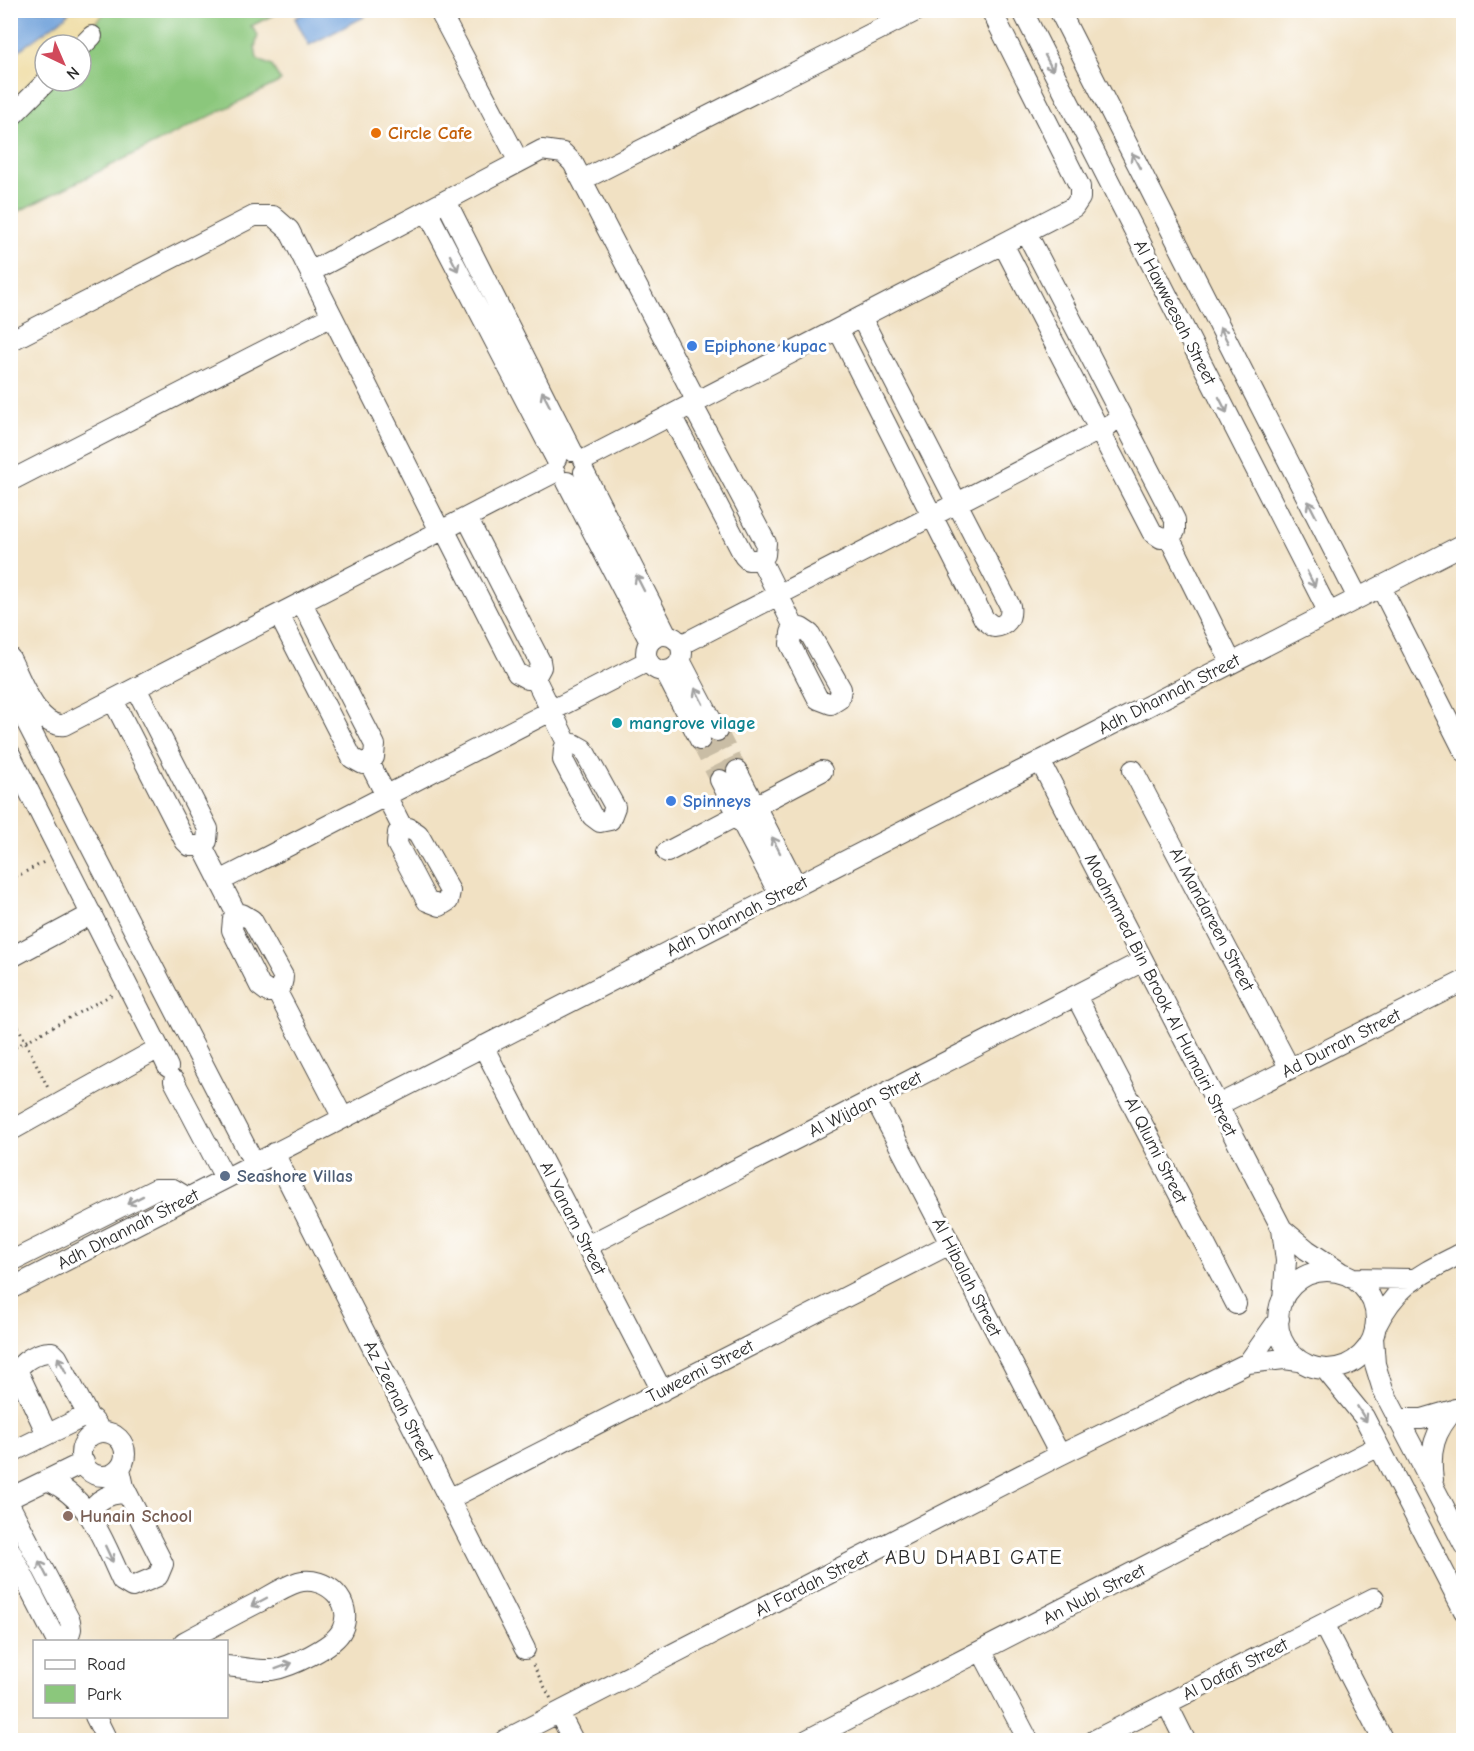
<svg xmlns="http://www.w3.org/2000/svg" width="1474" height="1751" font-family="'Comic Neue',sans-serif">
	<style>
		.green { fill: #8bc77c; stroke: #5b7954; stroke-width: 1.5 }
		.sand { fill: #eeda9e; stroke: #8c8264; stroke-width: 1.5 }
		.water { fill: #70a1da; stroke: #4e6682; stroke-width: 1.5 }
		.lines { fill: none; stroke-linecap: round; stroke-linejoin: round }
		.minor-tunnel { stroke: #c9bda5; stroke-width: 20; stroke-dasharray: 20 10; stroke-linecap: butt }
		.minor-casing { stroke: #494642; stroke-width: 22 }
		.path { stroke: #494642; stroke-width: 3; stroke-dasharray: 1.5 4.5; stroke-linecap: butt }
		.minor { stroke: #fff; stroke-width: 20 }
		.oneway { stroke: #a0a0a0 }
		.food-dot { fill: #e8710a; stroke: #fff; stroke-width: 2 }
		.shop-dot { fill: #3f7fe0; stroke: #fff; stroke-width: 2 }
		.culture-dot { fill: #0f9aa8; stroke: #fff; stroke-width: 2 }
		.service-dot { fill: #5c6f8a; stroke: #fff; stroke-width: 2 }
		.education-dot { fill: #8d6e63; stroke: #fff; stroke-width: 2 }
		.labels { text-anchor: middle; stroke-width: 6; stroke-linejoin: round; paint-order: stroke }
		.food-label { font-size: 18px; font-weight: bold; fill: #c56008; stroke: #fff; text-anchor: start }
		.street-label { font-size: 18px; fill: #2b2b2b; stroke: #fff }
		.shop-label { font-size: 18px; font-weight: bold; fill: #366cbe; stroke: #fff; text-anchor: start }
		.culture-label { font-size: 18px; font-weight: bold; fill: #0d838f; stroke: #fff; text-anchor: start }
		.service-label { font-size: 18px; font-weight: bold; fill: #4e5e75; stroke: #fff; text-anchor: start }
		.education-label { font-size: 18px; font-weight: bold; fill: #785e54; stroke: #fff; text-anchor: start }
		.neighbourhood-label { font-size: 20px; letter-spacing: 1.5px; fill: #2b2b2b; stroke: #fff }
	</style>
	<rect width="100%" height="100%" fill="#fff"/>
	<filter id="ink" filterUnits="userSpaceOnUse"><feTurbulence type="fractalNoise" baseFrequency=".0167" numOctaves="2"/><feDisplacementMap in="SourceGraphic" scale="12" xChannelSelector="R" yChannelSelector="G"/><feConvolveMatrix kernelMatrix="1 2 1 2 8 2 1 2 1" color-interpolation-filters="sRGB"/></filter>
	<filter id="wash" filterUnits="userSpaceOnUse"><feTurbulence type="fractalNoise" baseFrequency=".008" numOctaves="4" result="noise"/><feDisplacementMap in="SourceGraphic" scale="24" xChannelSelector="R" yChannelSelector="G"/><feGaussianBlur stdDeviation="1.35" result="paint"/><feColorMatrix in="noise" values="0 0 0 0 0 0 0 0 0 0 0 0 0 0 0 0 0 1.4 0 .05"/><feComposite in="paint" operator="in"/></filter>
	<g filter="url(#wash)">
		<rect width="100%" height="100%" fill="#f1e1c3"/>
		<!-- green -->
		<path class="green" d="M 107,11 L 281,11 L 251,26 L 258,35 L 255,47 L 257,59 L 272,66 L 281,81 L 11,215 L 11,101 L 45,69 L 45,81 L 81,81 L 81,45 L 70,45 Z"/>
		<!-- sand -->
		<path class="sand" d="M 70,11 L 107,11 L 70,45 L 45,45 L 45,69 L 11,101 L 11,56 Z"/>
		<!-- water -->
		<path class="water" d="M 11,10 L 70,10 L 70,11 L 65,17 L 11,56 Z
			M 310,10 L 361,11 L 364,17 L 309,45 L 295,18 Z"/>
	</g>
	<g filter="url(#ink)">
		<g class="lines">
			<!-- minor-tunnel -->
			<path class="minor-tunnel" d="M 717,731 L 737,771
				M 700,740 L 720,780"/>
			<defs>
				<path id="minor" d="M 439,10 L 519,162
					M 1022,10 L 1329,613
					M 1059,10 L 1358,598
					M 81,47 L 92,36
					M 10,118 L 47,81
					M 582,180 L 918,10
					M 446,201 L 572,451
					M 427,211 L 556,459
					M 1003,244 L 1152,532 L 1161,538 L 1169,537 L 1175,531 L 1175,520 L 1026,232
					M 310,272 L 542,150 L 563,153 L 573,163 L 697,402
					M 838,329 L 984,619 L 994,627 C 1006,626 1012,619 1010,606 L 861,317
					M 10,341 L 254,216 L 273,216 L 289,230 L 440,531
					M 671,415 L 744,556 L 748,560 L 761,560 L 765,555 L 766,543 L 692,404
					M 584,460 L 1074,207 L 1080,198 L 1080,187 L 991,10
					M 584,472 L 667,635
					M 10,481 L 332,316
					M 567,482 L 650,642
					M 444,529 L 517,673 L 528,679 L 535,678 L 541,667 L 540,661 L 467,518
					M 1169,537 L 1231,662
					M 761,560 L 795,629
					M 1381,587 L 1464,751
					M 279,615 L 352,758 L 363,764 L 374,757 L 375,745 L 302,603
					M 801,628 L 810,634 L 841,689 L 839,699 L 831,704 L 818,699 L 790,644 L 791,633 Z
					M646 653a18 18 0 1 1 36 0a18 18 0 1 1-36 0Z
					M 681,645 L 1109,425
					M 10,658 C 21,679 37,728 64,725 L 555,472
					M 681,662 L 717,731
					M 665,672 L 700,740
					M 535,678 L 568,745
					M 10,690 L 254,1163
					M 113,700 L 185,841 L 190,846 L 202,846 L 207,841 L 208,829 L 136,688
					M 574,744 L 583,749 L 615,807 L 610,820 L 600,822 L 592,816 L 563,760 L 564,749 Z
					M 10,754 L 159,1048 L 10,1131
					M 1040,761 L 1282,1229 L 1286,1261 L 1283,1300
					M 369,762 L 403,829
					M 1133,770 L 1290,1069
					M 737,771 L 796,885
					M 720,780 L 779,894
					M 409,828 L 418,834 L 450,891 L 448,901 L 440,906 L 427,901 L 397,844 L 398,833 Z
					M 202,846 L 237,915
					M 667,852 L 822,771
					M 220,881 L 648,661
					M 242,914 L 252,920 L 283,976 C 283,986 278,992 268,992 L 260,986 L 232,930 L 233,919 Z
					M 10,958 L 92,914
					M 276,990 L 343,1118
					M 1076,996 L 1236,1304
					M 483,1046 L 662,1391
					M 159,1048 L 168,1067
					M 174,1081 L 225,1178
					M 875,1099 L 1060,1455
					M 1218,1105 L 1464,981
					M 274,1153 L 525,1649
					M 1282,1229 L 1307,1250 L 1340,1272
					M 587,1246 L 1143,961
					M 10,1262 L 156,1189 L 173,1189 L 188,1198
					M1278 1320a49 49 0 1 1 98 0a49 49 0 1 1-98 0Z
					M 1352,1278 L 1411,1279
					M 10,1289 L 1464,544
					M 1375,1328 C 1398,1282 1420,1275 1464,1252
					M 1373,1337 L 1375,1364 L 1383,1390 L 1464,1545
					M 1248,1363 L 1279,1319
					M 1325,1369 L 1364,1417 L 1464,1611
					M 1397,1419 L 1422,1419 L 1453,1410
					M81 1454a22 22 0 1 1 44 0a22 22 0 1 1-44 0Z
					M 47,1434 L 18,1372 C 20,1361 40,1351 52,1352 L 57,1357 L 89,1417
					M 10,1453 L 85,1416 L 92,1419 L 97,1425
					M 47,1480 C 90,1498 103,1541 122,1581 L 132,1587 L 158,1576 L 163,1564 L 124,1487 L 120,1469
					M 1433,1480 C 1429,1451 1434,1431 1455,1409
					M 10,1498 L 84,1462
					M 449,1499 L 950,1244
					M 10,1506 L 70,1621 L 71,1629 L 67,1642
					M 90,1514 C 94,1500 114,1490 128,1495
					M 10,1550 L 57,1642
					M 1323,1624 L 1383,1740
					M 184,1642 C 210,1628 235,1614 261,1601 C 273,1594 285,1586 298,1582 C 326,1575 355,1602 342,1630 C 334,1647 290,1667 272,1670 C 257,1671 241,1667 226,1666
					M 982,1652 L 1028,1740
					M 1167,1704 L 1185,1740
					M 559,1713 L 573,1740
					M 95,1716 L 107,1740
					M 505,1740 L 1060,1455 L 1248,1363 L 1284,1359 L 1299,1361
					M 807,1740 L 1379,1446
					M 1095,1740 L 1374,1598"/>
			</defs>
			<!-- minor casing -->
			<use href="#minor" class="minor-casing"/>
			<!-- path -->
			<path class="path" d="M 10,880 L 46,861
				M 10,1010 L 49,1090
				M 10,1050 L 113,994
				M 533,1665 L 551,1699"/>
			<!-- minor -->
			<use href="#minor" class="minor"/>
		</g>
		<!-- one-way arrows -->
		<defs><path id="oneway-shaft" d="M-6 0H5M1.5-3L5.5 0L1.5 3" fill="none" stroke-width="1.6" stroke-linecap="round" stroke-linejoin="round" transform="scale(1.5)"/></defs>
		<g class="oneway">
			<use href="#oneway-shaft" transform="translate(1049 63) rotate(63)"/>
			<use href="#oneway-shaft" transform="translate(1136 161) rotate(-117)"/>
			<use href="#oneway-shaft" transform="translate(454 263) rotate(63)"/>
			<use href="#oneway-shaft" transform="translate(1224 335) rotate(-117)"/>
			<use href="#oneway-shaft" transform="translate(546 399) rotate(-117)"/>
			<use href="#oneway-shaft" transform="translate(1223 405) rotate(63)"/>
			<use href="#oneway-shaft" transform="translate(1312 509) rotate(-117)"/>
			<use href="#oneway-shaft" transform="translate(1311 579) rotate(63)"/>
			<use href="#oneway-shaft" transform="translate(640 583) rotate(-117)"/>
			<use href="#oneway-shaft" transform="translate(699 696) rotate(-117)"/>
			<use href="#oneway-shaft" transform="translate(776 845) rotate(-117)"/>
			<use href="#oneway-shaft" transform="translate(135 1200) rotate(153)"/>
			<use href="#oneway-shaft" transform="translate(62 1365) rotate(-118)"/>
			<use href="#oneway-shaft" transform="translate(1362 1414) rotate(59)"/>
			<use href="#oneway-shaft" transform="translate(109 1554) rotate(65)"/>
			<use href="#oneway-shaft" transform="translate(43 1569) rotate(-117)"/>
			<use href="#oneway-shaft" transform="translate(259 1602) rotate(152)"/>
			<use href="#oneway-shaft" transform="translate(284 1666) rotate(-20)"/>
		</g>
	</g>
	<!-- markers -->
	<circle class="food-dot" cx="376" cy="133" r="6"/>
	<g class="shop-dot">
		<circle cx="692" cy="346" r="6"/>
		<circle cx="671" cy="801" r="6"/>
	</g>
	<circle class="culture-dot" cx="617" cy="723" r="6"/>
	<circle class="service-dot" cx="225" cy="1176" r="6"/>
	<circle class="education-dot" cx="68" cy="1516" r="6"/>
	<g class="labels">
		<!-- food labels -->
		<g class="food-label">
			<text x="388" y="139">Circle Cafe</text>
		</g>
		<!-- street labels -->
		<g class="street-label">
			<text transform="translate(1175 312) rotate(63)" y="6">Al Hawweesah Street</text>
			<text transform="translate(1169 694) rotate(-27)" y="6">Adh Dhannah Street</text>
			<text transform="translate(737 916) rotate(-27)" y="6">Adh Dhannah Street</text>
			<text transform="translate(1212 919) rotate(62)" y="6">Al Mandareen Street</text>
			<text transform="translate(1161 995) rotate(63)" y="6">Moahmmed Bin Brook Al Humairi Street</text>
			<text transform="translate(1341 1043) rotate(-27)" y="6">Ad Durrah Street</text>
			<text transform="translate(865 1104) rotate(-27)" y="6">Al Wijdan Street</text>
			<text transform="translate(1156 1150) rotate(63)" y="6">Al Qlumi Street</text>
			<text transform="translate(573 1218) rotate(63)" y="6">Al Yanam Street</text>
			<text transform="translate(128 1229) rotate(-27)" y="6">Adh Dhannah Street</text>
			<text transform="translate(967 1277) rotate(63)" y="6">Al Hibalah Street</text>
			<text transform="translate(700 1371) rotate(-27)" y="6">Tuweemi Street</text>
			<text transform="translate(399 1401) rotate(63)" y="6">Az Zeenah Street</text>
			<text transform="translate(812 1583) rotate(-27)" y="6">Al Fardah Street</text>
			<text transform="translate(1094 1594) rotate(-27)" y="6">An Nubl Street</text>
			<text transform="translate(1235 1669) rotate(-27)" y="6">Al Dafafi Street</text>
		</g>
		<!-- shop labels -->
		<g class="shop-label">
			<text x="704" y="352">Epiphone kupac</text>
			<text x="683" y="807">Spinneys</text>
		</g>
		<!-- culture labels -->
		<g class="culture-label">
			<text x="629" y="729">mangrove vilage</text>
		</g>
		<!-- service labels -->
		<g class="service-label">
			<text x="237" y="1182">Seashore Villas</text>
		</g>
		<!-- education labels -->
		<g class="education-label">
			<text x="80" y="1522">Hunain School</text>
		</g>
		<!-- neighbourhood labels -->
		<g class="neighbourhood-label">
			<text x="974" y="1564">ABU DHABI GATE</text>
		</g>
	</g>
	<!-- margin -->
	<rect width="1474" height="1751" fill="none" stroke="#fff" stroke-width="36"/>
	<!-- legend -->
	<rect x="33" y="1640" width="195" height="78" fill="#ffffff" stroke="#aaaaaa" stroke-width="1.5"/>
	<rect x="45" y="1660" width="30" height="9" fill="#ffffff" stroke="#aaaaaa" stroke-width="1.5"/>
	<text x="87" y="1670" font-size="18" fill="#2b2b2b">Road</text>
	<rect x="45" y="1685" width="30" height="18" fill="#8bc77c" stroke="#aaaaaa" stroke-width="1.5"/>
	<text x="87" y="1700" font-size="18" fill="#2b2b2b">Park</text>
	<!-- north arrow -->
	<g transform="translate(63 63) rotate(136)"><circle r="28" fill="#ffffff" stroke="#aaaaaa" stroke-width="1.5"/>
	<path d="M0-4.5L10 22L0 15L-10 22Z" fill="#d1495b"/>
	<text y="-9" font-size="16" font-weight="bold" text-anchor="middle" fill="#2b2b2b">N</text>
	</g>
</svg>
